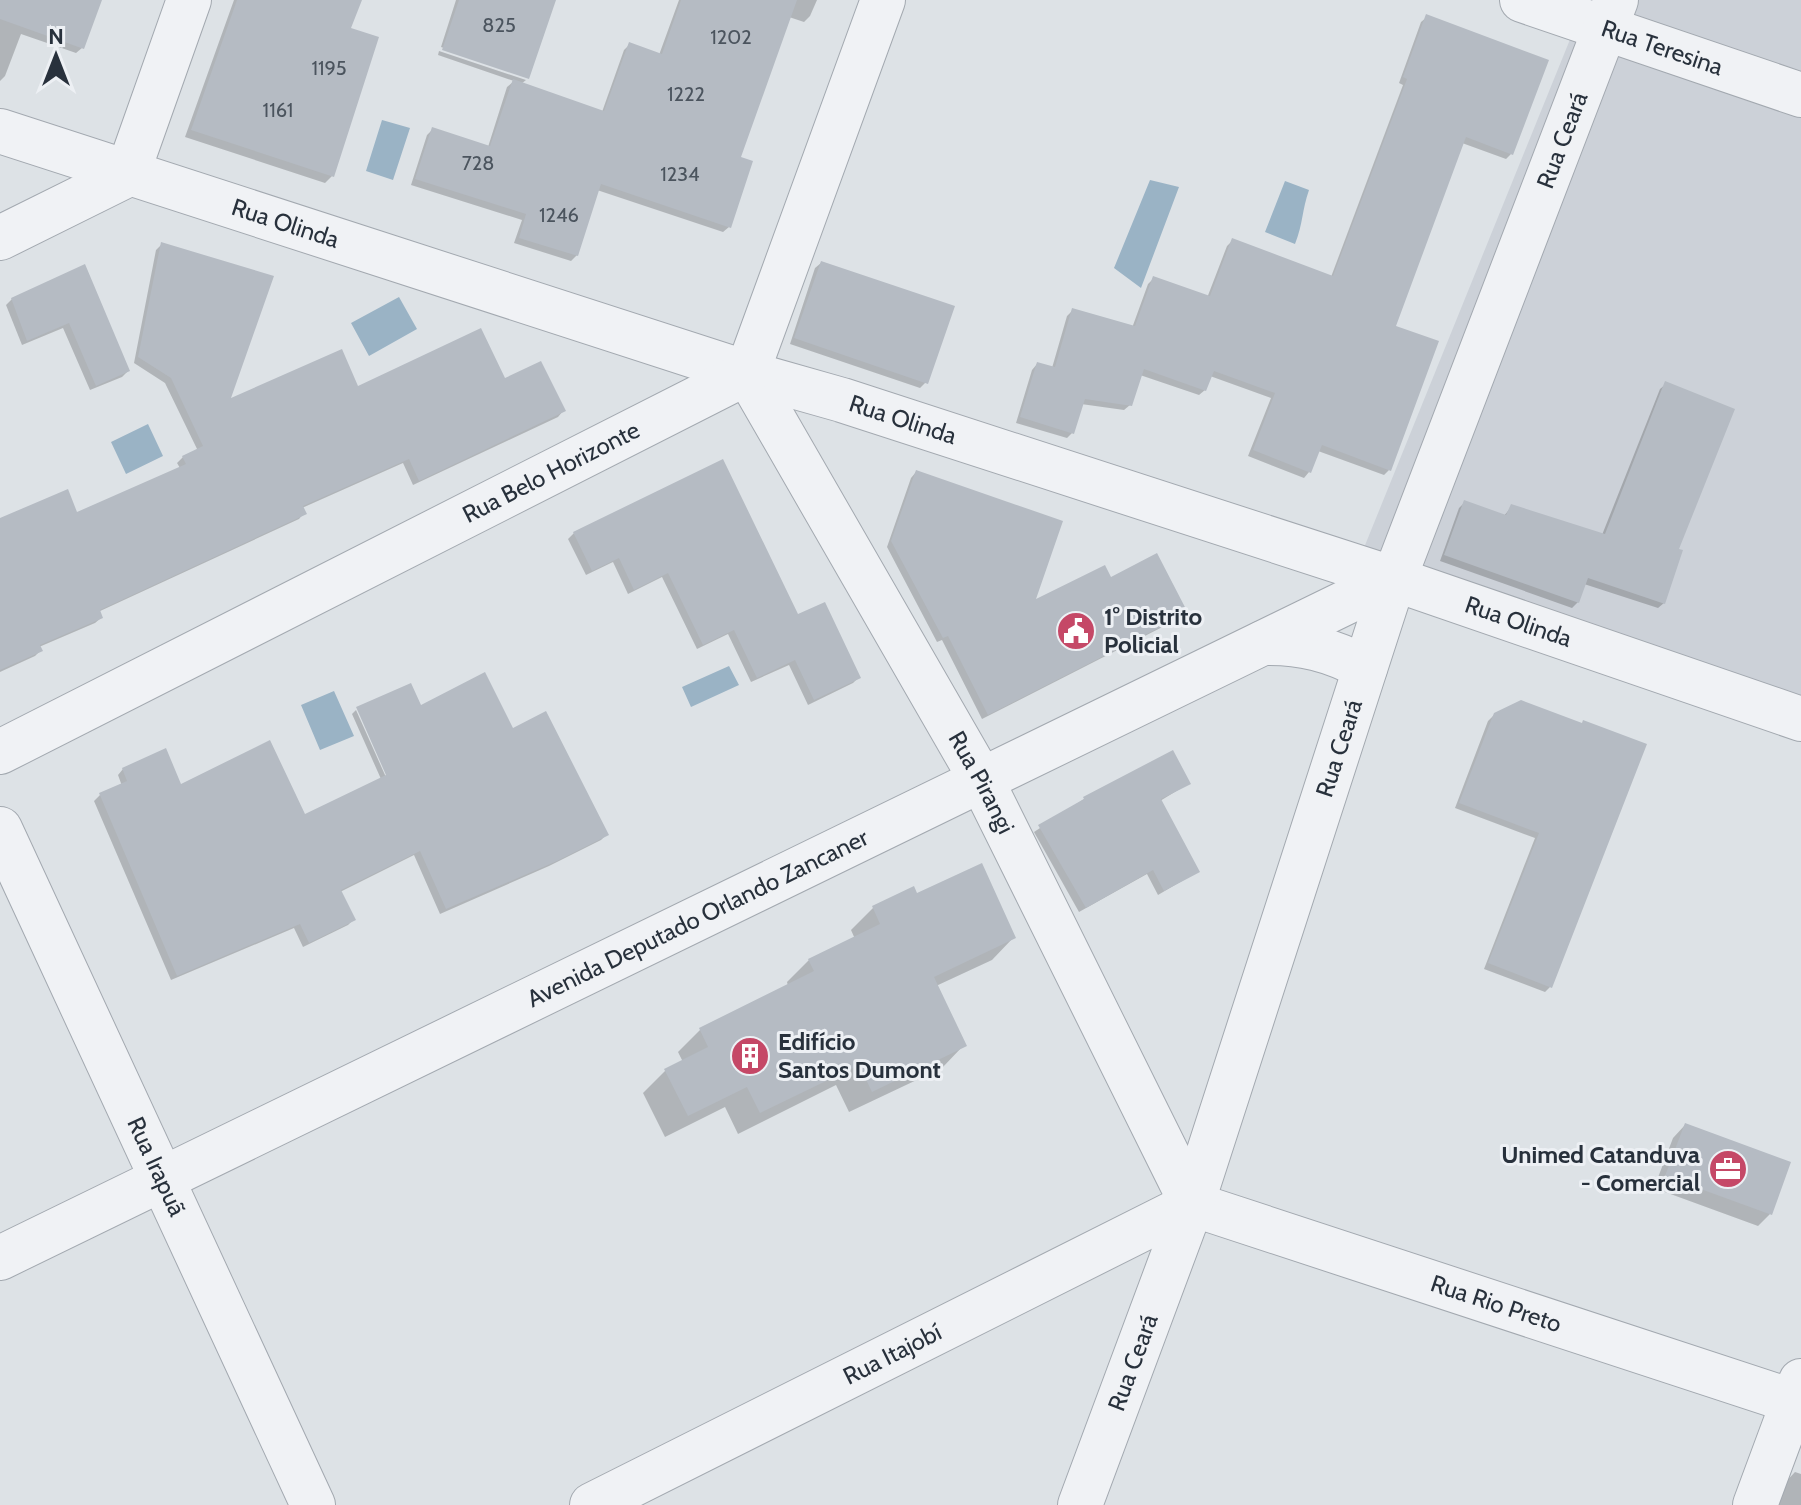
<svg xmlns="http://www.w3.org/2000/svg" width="1801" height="1505" font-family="Cabin,sans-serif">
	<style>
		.built { fill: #ccd1d8 }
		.water { fill: #9ab3c5 }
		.shadow { fill: #0003 }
		.building { fill: #b5bbc3 }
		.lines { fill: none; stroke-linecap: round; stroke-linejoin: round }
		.minor-casing { stroke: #a3a9b0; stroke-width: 46 }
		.tertiary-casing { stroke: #a3a9b0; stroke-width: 46 }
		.minor { stroke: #f0f2f5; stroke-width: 44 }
		.tertiary { stroke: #f0f2f5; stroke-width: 44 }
		.labels { text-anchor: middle; stroke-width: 6; stroke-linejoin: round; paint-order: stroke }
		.number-label { font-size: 20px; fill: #4b545e }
		.street-label { font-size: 24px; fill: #28313c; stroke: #edf0f4 }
		.poi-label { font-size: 24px; font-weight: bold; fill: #28313c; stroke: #edf0f4; text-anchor: start }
	</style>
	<rect width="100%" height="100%" fill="#dde2e6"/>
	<!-- built -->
	<path class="built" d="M 1586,0 L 1801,0 L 1801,723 L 1357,565 Z"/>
	<!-- water -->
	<path class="water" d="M 382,120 L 410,128 L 393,180 L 366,171 Z
		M 1150,180 L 1179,187 L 1141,288 L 1114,268 Z
		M 1285,181 L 1309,190 C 1302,210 1303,224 1295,244 L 1265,232 Z
		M 399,297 L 417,329 L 369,356 L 351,323 Z
		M 148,424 L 163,456 L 126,474 L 111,442 Z
		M 729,666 L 739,685 L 691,707 L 682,687 Z
		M 334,691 L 354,736 L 320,750 L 301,705 Z"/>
	<!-- shadow -->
	<path class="shadow" d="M 0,0 L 99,0 L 82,48 L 76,53 L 21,34 L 5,76 L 0,81 Z
		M 234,0 L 359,0 L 348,29 L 332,176 L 325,183 L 185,137 Z
		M 456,0 L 553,0 L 527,76 L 441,47 Z
		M 679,0 L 817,0 L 810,16 L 804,22 L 789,17 L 738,158 L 729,227 L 723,232 L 597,190 L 577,255 L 571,261 L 514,243 L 522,220 L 411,185 L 427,135 L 433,129 L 488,147 L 507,87 L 514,81 L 438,55 L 439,51 L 526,80 L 521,84 L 602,112 L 624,50 L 629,45 L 659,55 Z
		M 1427,17 L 1511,154 L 1506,159 L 1462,143 L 1393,327 L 1389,470 L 1384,475 L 1318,451 L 1309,472 L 1304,478 L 1248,456 L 1271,398 L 1210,376 L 1205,390 L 1199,395 L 1140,375 L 1130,405 L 1124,410 L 1081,404 L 1072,433 L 1067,438 L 1016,423 L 1032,370 L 1037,364 L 1052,368 L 1067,316 L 1073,310 L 1132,328 L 1148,284 L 1153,279 L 1207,298 L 1227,246 L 1232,241 L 1331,277 L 1403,85 L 1399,83 L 1421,22 Z
		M 162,244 L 227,402 L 357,388 L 504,380 L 563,411 L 558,417 L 413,485 L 403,463 L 302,508 L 304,513 L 299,519 L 98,612 L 101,618 L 95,623 L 39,647 L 40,651 L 35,656 L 0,672 L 0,520 L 76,514 L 180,468 L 177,463 L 183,457 L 198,451 L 165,383 L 134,363 L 156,250 Z
		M 821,263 L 926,382 L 920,388 L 790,344 L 815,268 Z
		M 84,267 L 128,371 L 122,377 L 90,390 L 63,328 L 22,345 L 6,305 L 12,299 Z
		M 1666,384 L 1676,550 L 1664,603 L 1658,608 L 1584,584 L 1578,602 L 1572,608 L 1440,561 L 1459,508 L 1465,502 L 1504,516 L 1512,506 L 1602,535 L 1660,389 Z
		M 916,472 L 1033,603 L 1110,579 L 1185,613 L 1180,618 L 982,719 L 942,640 L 937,642 L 887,547 L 911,478 Z
		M 574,533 L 797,617 L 858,678 L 853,683 L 808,705 L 789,665 L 751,682 L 728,634 L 697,649 L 662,577 L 628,594 L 613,562 L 586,575 L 568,539 Z
		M 420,708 L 512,730 L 607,834 L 601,840 L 549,866 L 440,914 L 414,855 L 340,892 L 353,920 L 348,925 L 303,947 L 294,928 L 171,980 L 94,801 L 100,795 L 122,786 L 118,775 L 123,769 L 304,817 L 381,779 L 352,714 L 356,710 L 389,784 Z
		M 1495,714 L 1581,725 L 1550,987 L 1545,992 L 1484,969 L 1535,838 L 1455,808 L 1488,721 Z
		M 1188,784 L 1160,801 L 1197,872 L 1158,895 L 1147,874 L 1079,912 L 1034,832 L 1084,799 Z
		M 913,889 L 916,896 L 1014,937 L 992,960 L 936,986 L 964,1045 L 942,1068 L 849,1112 L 836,1085 L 738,1134 L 725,1107 L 665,1137 L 643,1093 L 665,1071 L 683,1062 L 678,1052 L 700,1030 L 788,986 L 787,982 L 809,960 L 855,939 L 851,930 L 873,908 Z
		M 1685,1125 L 1770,1214 L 1758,1226 L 1654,1188 L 1673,1138 Z
		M 1795,1472 L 1801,1474 L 1801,1505 L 1771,1505 L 1777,1491 Z"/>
	<!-- building -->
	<path class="building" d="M 0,0 L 102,0 L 84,49 L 0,19 Z
		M 237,0 L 362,0 L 351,28 L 379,37 L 334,177 L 191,130 Z
		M 459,0 L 556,0 L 529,79 L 442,50 Z
		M 681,0 L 797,0 L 741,157 L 753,161 L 731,228 L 601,184 L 578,256 L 519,238 L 526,214 L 415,179 L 432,127 L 490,146 L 513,79 L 604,111 L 629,42 L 662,54 Z
		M 1426,14 L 1549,60 L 1513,155 L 1466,137 L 1396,326 L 1439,341 L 1391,471 L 1322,445 L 1311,473 L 1253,450 L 1275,393 L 1214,371 L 1206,391 L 1144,369 L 1132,406 L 1085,399 L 1074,434 L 1020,417 L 1037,362 L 1055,367 L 1072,308 L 1135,326 L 1153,276 L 1210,296 L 1232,238 L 1333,276 L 1407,79 L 1403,77 Z
		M 161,242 L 274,276 L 231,398 L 342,349 L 358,386 L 481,328 L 505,378 L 541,361 L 566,411 L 419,481 L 409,459 L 303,506 L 307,514 L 100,610 L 103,618 L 40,645 L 43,651 L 0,670 L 0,518 L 68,489 L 77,512 L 186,464 L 182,456 L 203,446 L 171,378 L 138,357 Z
		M 821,261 L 955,306 L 928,384 L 794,338 Z
		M 85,264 L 130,371 L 96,386 L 69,323 L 27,341 L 11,298 Z
		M 1665,381 L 1735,409 L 1679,549 L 1683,550 L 1665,604 L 1588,578 L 1579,603 L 1444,555 L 1464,500 L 1506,515 L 1511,504 L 1605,534 Z
		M 723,459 L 798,614 L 825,602 L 861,678 L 814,700 L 795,660 L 757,678 L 734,630 L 703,645 L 668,573 L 634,590 L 619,558 L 592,571 L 573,532 Z
		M 916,470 L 1063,521 L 1036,599 L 1105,565 L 1111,577 L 1157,553 L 1188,613 L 988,715 L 948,636 L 943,638 L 891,541 Z
		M 485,672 L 513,728 L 546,711 L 609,835 L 557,861 L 446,909 L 420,851 L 341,890 L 356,920 L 309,943 L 300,924 L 177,976 L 99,793 L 127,781 L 122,768 L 166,748 L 181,784 L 270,740 L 305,814 L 386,775 L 356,707 L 411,683 L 421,705 Z
		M 1521,700 L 1582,723 L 1583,720 L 1647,744 L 1552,988 L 1488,963 L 1539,833 L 1459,803 L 1494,713 Z
		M 1173,750 L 1191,784 L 1161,799 L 1200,872 L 1164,891 L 1153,870 L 1086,908 L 1038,825 L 1084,799 L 1083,797 Z
		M 982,863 L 1016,938 L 934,977 L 967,1046 L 872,1092 L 859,1065 L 760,1113 L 747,1087 L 688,1116 L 664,1069 L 708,1047 L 699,1028 L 814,971 L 808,959 L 880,924 L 872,906 L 914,886 L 917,893 Z
		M 1685,1123 L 1791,1162 L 1772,1215 L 1665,1176 Z"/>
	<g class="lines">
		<defs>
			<g id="minor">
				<path id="s1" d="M 1522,0 L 1801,95"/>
				<path id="s2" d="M 0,131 L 747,373 L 842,400 L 1394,579"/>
				<path d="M 0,238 L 127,175 L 189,0"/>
				<path id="s3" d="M 747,373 L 982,781 L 1192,1204"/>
				<path id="s4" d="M 0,752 L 747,373 L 883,0"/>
				<path id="s5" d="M 0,829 L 313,1505"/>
				<path id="s6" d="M 1192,1204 L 1801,1404"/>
				<path id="s7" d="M 592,1505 L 1192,1204"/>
				<path id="s8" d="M 1080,1505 L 1192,1204 L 1394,579 L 1616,0"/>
				<path d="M 1755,1505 L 1801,1381"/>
			</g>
			<g id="tertiary">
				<path d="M 1263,643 C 1301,642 1332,650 1365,668"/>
				<path id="s9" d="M 0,1258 L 1394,579 L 1801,719"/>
			</g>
		</defs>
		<!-- minor casing -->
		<use href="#minor" class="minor-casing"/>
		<!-- tertiary casing -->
		<use href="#tertiary" class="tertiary-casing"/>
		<!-- minor -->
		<use href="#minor" class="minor"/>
		<!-- tertiary -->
		<use href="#tertiary" class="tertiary"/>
	</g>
	<!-- icons -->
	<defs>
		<symbol id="civic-disc" viewBox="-11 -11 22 22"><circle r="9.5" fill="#c54867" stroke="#edf0f4"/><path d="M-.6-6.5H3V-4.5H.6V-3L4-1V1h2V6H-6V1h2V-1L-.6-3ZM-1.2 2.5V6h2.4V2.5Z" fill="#fff"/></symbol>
		<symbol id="building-disc" viewBox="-11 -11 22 22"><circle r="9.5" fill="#c54867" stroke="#edf0f4"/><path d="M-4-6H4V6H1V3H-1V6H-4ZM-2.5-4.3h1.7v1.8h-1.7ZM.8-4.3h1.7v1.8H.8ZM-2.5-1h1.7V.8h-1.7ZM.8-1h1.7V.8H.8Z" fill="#fff"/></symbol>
		<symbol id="office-disc" viewBox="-11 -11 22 22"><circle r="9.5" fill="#c54867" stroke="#edf0f4"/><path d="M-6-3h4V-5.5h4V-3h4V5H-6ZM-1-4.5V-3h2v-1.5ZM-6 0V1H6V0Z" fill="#fff"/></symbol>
	</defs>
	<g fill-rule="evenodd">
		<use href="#civic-disc" x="1054" y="609" width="44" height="44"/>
		<use href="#building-disc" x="728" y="1034" width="44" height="44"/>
		<use href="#office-disc" x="1706" y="1147" width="44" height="44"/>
	</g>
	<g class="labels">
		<!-- number labels -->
		<g class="number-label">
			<text x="499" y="32">825</text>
			<text x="731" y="44">1202</text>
			<text x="329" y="75">1195</text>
			<text x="686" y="101">1222</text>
			<text x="278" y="117">1161</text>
			<text x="478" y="170">728</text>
			<text x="680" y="181">1234</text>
			<text x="559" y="222">1246</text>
		</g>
		<!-- street labels -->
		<g class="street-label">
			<text dy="8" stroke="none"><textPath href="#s1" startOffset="148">Rua Teresina</textPath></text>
			<text dy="8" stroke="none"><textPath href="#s8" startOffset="1448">Rua Ceará</textPath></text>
			<text dy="8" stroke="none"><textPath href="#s2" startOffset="300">Rua Olinda</textPath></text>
			<text dy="8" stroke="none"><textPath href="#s2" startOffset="948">Rua Olinda</textPath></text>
			<text dy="8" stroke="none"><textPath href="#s4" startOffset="618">Rua Belo Horizonte</textPath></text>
			<text dy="8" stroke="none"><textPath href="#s9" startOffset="1682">Rua Olinda</textPath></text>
			<text dy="8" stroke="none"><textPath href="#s8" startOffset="800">Rua Ceará</textPath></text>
			<text dy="8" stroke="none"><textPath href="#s3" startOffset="472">Rua Pirangi</textPath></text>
			<text dy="8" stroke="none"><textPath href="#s9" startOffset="776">Avenida Deputado Orlando Zancaner</textPath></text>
			<text dy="8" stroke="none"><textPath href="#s5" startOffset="372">Rua Irapuã</textPath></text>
			<text dy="8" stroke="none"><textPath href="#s6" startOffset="320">Rua Rio Preto</textPath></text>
			<text dy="8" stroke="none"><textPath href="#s7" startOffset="336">Rua Itajobí</textPath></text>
			<text dy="8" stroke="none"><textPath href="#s8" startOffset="152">Rua Ceará</textPath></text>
		</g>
		<!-- poi labels -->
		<g class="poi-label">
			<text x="1104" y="625">1° Distrito<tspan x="1104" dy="28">Policial</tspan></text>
			<text x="778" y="1050">Edifício<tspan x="778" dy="28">Santos Dumont</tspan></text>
			<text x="1700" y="1163" text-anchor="end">Unimed Catanduva<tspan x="1700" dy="28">- Comercial</tspan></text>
		</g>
	</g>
	<!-- north arrow -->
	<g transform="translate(56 56)" stroke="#edf0f4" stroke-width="6" paint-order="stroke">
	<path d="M0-6L14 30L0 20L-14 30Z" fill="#28313c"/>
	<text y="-12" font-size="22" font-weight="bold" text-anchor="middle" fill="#28313c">N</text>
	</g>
</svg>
